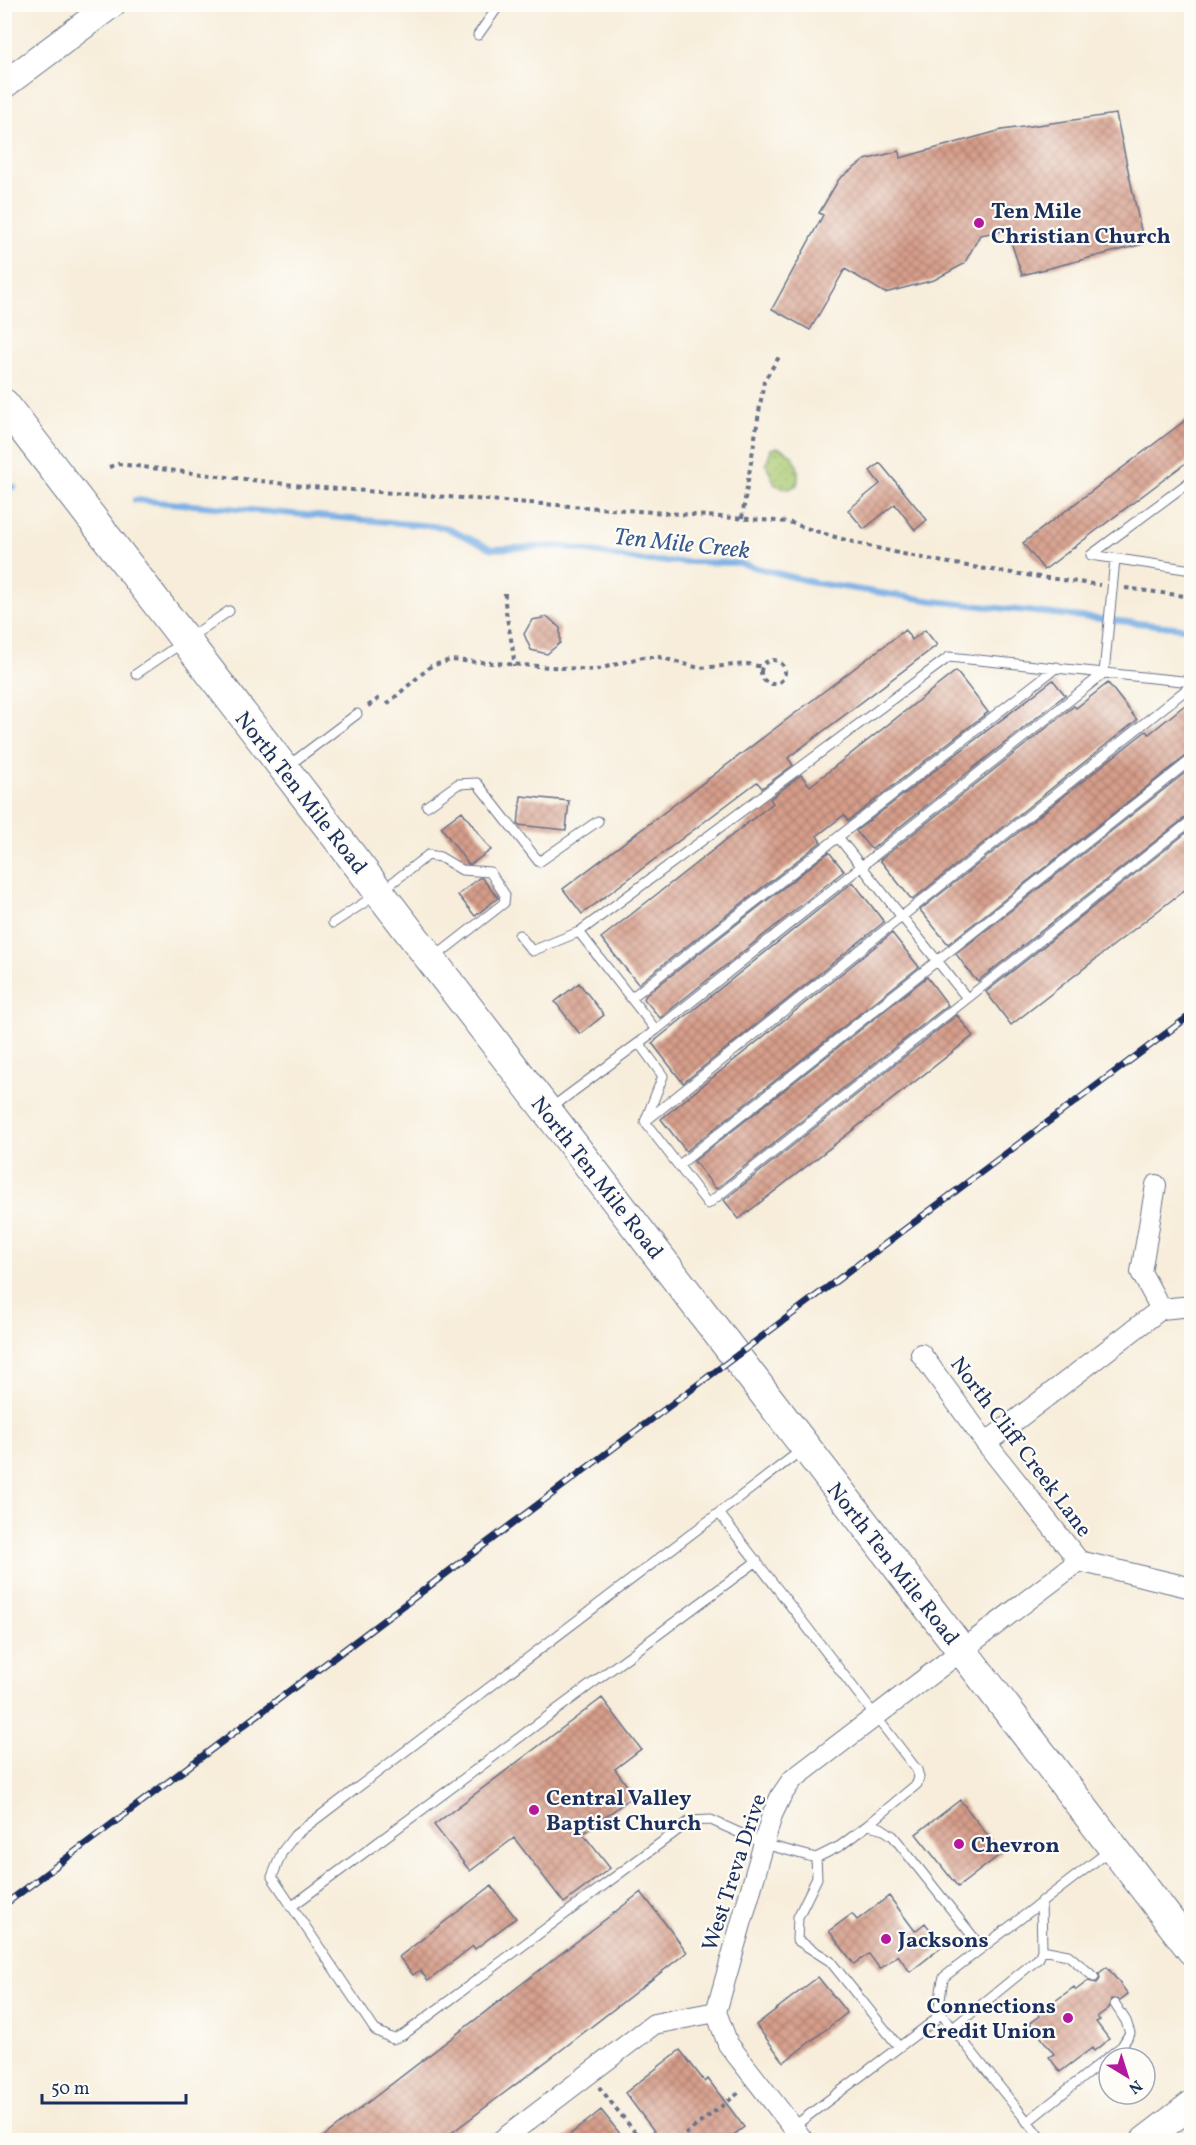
<svg xmlns="http://www.w3.org/2000/svg" width="1196" height="2145" font-family="Vollkorn,serif">
	<style>
		.park { fill: url(#park-dots); stroke: #627c68; stroke-width: 1.5 }
		.lines { fill: none; stroke-linecap: round; stroke-linejoin: round }
		.stream { stroke: #75abe3; stroke-width: 6 }
		.building { fill: url(#building-cross-hatch) }
		.lane-casing { stroke: #687289; stroke-width: 11 }
		.street-casing { stroke: #687289; stroke-width: 22 }
		.secondary-casing { stroke: #687289; stroke-width: 29 }
		.primary-casing { stroke: #687289; stroke-width: 32 }
		.path { stroke: #687289; stroke-width: 4; stroke-dasharray: 4.5 4.5; stroke-linecap: butt }
		.lane { stroke: #fff; stroke-width: 9 }
		.street { stroke: #fff; stroke-width: 20 }
		.secondary { stroke: #fff; stroke-width: 27 }
		.primary { stroke: #fff; stroke-width: 30 }
		.rail-casing { stroke: #1b2f5e; stroke-width: 7 }
		.rail { stroke: #fdfcf7; stroke-width: 4.5; stroke-dasharray: 14; stroke-linecap: butt }
		.poi-dot { fill: #b5179e; stroke: #fdfcf7; stroke-width: 2 }
		.labels { text-anchor: middle; stroke-width: 4.5; stroke-linejoin: round; paint-order: stroke }
		.poi-label { font-size: 22px; font-weight: bold; fill: #1b2f5e; stroke: #fdfcf7; text-anchor: start }
		.street-label { font-size: 22px; fill: #1b2f5e; stroke: #fdfcf7 }
		.water-label { font-size: 24px; font-style: italic; fill: #3a5a8d; stroke: #fdfcf7 }
	</style>
	<defs>
		<pattern id="park-dots" width="8" height="8" patternUnits="userSpaceOnUse" patternTransform="scale(1.5)"><rect width="8" height="8" fill="#a9c971"/><path d="M2 2h.1M6 6h.1" fill="none" stroke="#89a460" stroke-width="1.8" stroke-linecap="round"/></pattern>
		<pattern id="building-cross-hatch" width="8" height="8" patternUnits="userSpaceOnUse" patternTransform="scale(1.5)"><rect width="8" height="8" fill="#d79e8a"/><path d="M0 0l8 8M0 8l8-8" fill="none" stroke="#ae8174"/></pattern>
	</defs>
	<rect width="100%" height="100%" fill="#fdfcf7"/>
	<filter id="ink" filterUnits="userSpaceOnUse"><feTurbulence type="fractalNoise" baseFrequency=".0167" numOctaves="2"/><feDisplacementMap in="SourceGraphic" scale="12" xChannelSelector="R" yChannelSelector="G"/><feConvolveMatrix kernelMatrix="1 2 1 2 8 2 1 2 1" color-interpolation-filters="sRGB"/></filter>
	<filter id="wash" filterUnits="userSpaceOnUse"><feTurbulence type="fractalNoise" baseFrequency=".008" numOctaves="4" result="noise"/><feDisplacementMap in="SourceGraphic" scale="24" xChannelSelector="R" yChannelSelector="G"/><feGaussianBlur stdDeviation="1.35" result="paint"/><feColorMatrix in="noise" values="0 0 0 0 0 0 0 0 0 0 0 0 0 0 0 0 0 1.4 0 .05"/><feComposite in="paint" operator="in"/></filter>
	<g filter="url(#wash)">
		<rect width="100%" height="100%" fill="#f7edda"/>
		<!-- park -->
		<path class="park" d="M 777,447 C 796,453 801,466 797,485 L 789,489 L 775,485 L 766,464 L 771,449 Z"/>
		<g class="lines">
			<!-- stream -->
			<path class="stream" d="M 4,486 L 14,487
				M 135,500 L 444,527 L 492,549 L 560,546 L 644,561 L 738,563 L 816,583 L 934,601 L 1192,629"/>
		</g>
		<g id="blocks">
			<!-- building -->
			<path class="building" d="M 1116,114 L 1144,244 L 1022,275 L 1007,230 L 980,235 L 964,264 L 934,280 L 885,293 L 845,269 L 810,330 L 772,309 L 823,215 L 819,213 L 839,179 L 865,160 L 899,151 L 900,158 L 1002,130 Z
				M 1191,416 L 1191,459 L 1044,570 L 1023,543 Z
				M 880,463 L 927,520 L 915,530 L 895,504 L 864,529 L 848,510 L 880,484 L 870,471 Z
				M 548,617 L 560,628 L 560,643 L 547,654 L 531,650 L 524,634 L 532,620 Z
				M 905,630 L 912,640 L 925,630 L 937,645 L 788,758 L 793,765 L 762,788 L 757,782 L 582,914 L 563,889 Z
				M 956,671 L 988,712 L 848,821 L 844,815 L 817,836 L 821,842 L 638,984 L 601,938 L 773,803 L 770,799 L 801,775 L 810,786 Z
				M 1053,680 L 1065,695 L 872,849 L 869,847 L 856,831 Z
				M 1108,683 L 1137,720 L 912,900 L 880,860 L 1074,706 L 1076,708 Z
				M 1191,700 L 1191,752 L 948,944 L 920,910 L 1146,731 L 1149,734 Z
				M 1191,768 L 1191,813 L 978,981 L 974,978 L 956,954 Z
				M 521,796 L 569,801 L 566,830 L 518,825 Z
				M 462,811 L 491,850 L 471,864 L 468,864 L 441,827 Z
				M 1191,829 L 1191,885 L 1011,1025 L 986,992 Z
				M 829,852 L 844,871 L 660,1018 L 644,999 L 646,995 Z
				M 479,878 L 482,878 L 498,898 L 475,916 L 458,895 Z
				M 853,882 L 884,922 L 683,1083 L 652,1043 Z
				M 892,933 L 919,967 L 686,1151 L 661,1119 Z
				M 927,977 L 948,1005 L 716,1189 L 694,1161 Z
				M 579,983 L 604,1015 L 580,1034 L 555,1002 Z
				M 957,1015 L 973,1036 L 739,1219 L 724,1200 Z
				M 602,1698 L 641,1749 L 615,1769 L 634,1795 L 583,1834 L 610,1868 L 564,1903 L 514,1838 L 470,1871 L 434,1825 Z
				M 960,1800 L 1002,1853 L 958,1887 L 916,1834 Z
				M 491,1886 L 516,1918 L 475,1949 L 473,1946 L 428,1981 L 420,1970 L 413,1975 L 399,1957 Z
				M 641,1892 L 687,1952 L 560,2051 L 442,2140 L 319,2140 Z
				M 889,1896 L 915,1931 L 925,1923 L 943,1946 L 910,1972 L 898,1955 L 880,1969 L 869,1954 L 854,1964 L 829,1931 L 852,1914 L 857,1920 Z
				M 1107,1967 L 1128,1994 L 1120,2000 L 1111,1999 L 1109,2008 L 1097,2017 L 1100,2020 L 1096,2022 L 1109,2039 L 1094,2051 L 1092,2048 L 1060,2072 L 1049,2057 L 1054,2054 L 1030,2023 L 1040,2016 L 1036,2011 L 1049,2001 L 1051,2004 L 1074,1987 L 1076,1990 L 1088,1981 L 1097,1983 L 1100,1979 L 1099,1973 Z
				M 818,1977 L 847,2013 L 784,2062 L 756,2025 Z
				M 680,2050 L 705,2082 L 708,2079 L 744,2127 L 727,2140 L 661,2140 L 625,2093 Z
				M 601,2110 L 625,2140 L 563,2140 L 586,2122 Z"/>
		</g>
	</g>
	<g filter="url(#ink)">
		<use href="#blocks" fill-opacity="0" stroke="#687289" stroke-width="1.5"/>
		<g class="lines">
			<defs>
				<path id="lane" d="M 478,35 L 500,4
					M 1192,480 L 1091,555 L 1192,570
					M 136,674 L 229,611
					M 288,766 L 357,714
					M 427,806 L 458,784 L 477,783 L 539,862 L 598,821
					M 838,837 L 967,998
					M 333,923 L 379,893 L 428,855 L 440,857 L 462,870 L 490,872 L 505,895 L 504,903 L 435,957
					M 519,935 L 532,951 L 579,932
					M 631,998 L 1057,667
					M 656,1030 L 579,932 L 949,657 L 1104,673 L 1115,559
					M 639,1043 L 663,1076 L 645,1122 L 708,1204 L 1192,820
					M 551,1108 L 656,1030 L 1104,673 L 1192,682
					M 647,1120 L 1192,685
					M 679,1165 L 1192,759
					M 803,1449 L 295,1835 L 282,1852 L 272,1877 L 375,2030 L 393,2039 L 403,2035 L 690,1821 L 711,1820 L 764,1844 L 816,1858 L 817,1878 L 798,1917 L 797,1940 L 830,1961 L 899,2047
					M 719,1513 L 917,1770 L 919,1777 L 917,1784 L 868,1825
					M 816,1858 L 840,1846 L 868,1825 L 881,1828 L 893,1836 L 982,1948
					M 291,1907 L 757,1561
					M 1042,1950 L 1068,1955 L 1094,1977
					M 939,2011 L 1042,2140
					M 953,2028 L 1039,1958 L 1042,1950 L 1041,1901
					M 1027,2122 L 1122,2046 L 1130,2033 L 1126,2021 L 1115,2004
					M 793,2127 L 935,2020 C 942,2005 939,1992 944,1977 L 1110,1850"/>
				<path id="street" d="M 1156,1185 L 1141,1272 L 1161,1309
					M 1161,1309 L 1192,1306
					M 921,1354 L 986,1443 L 1079,1561 L 1192,1588
					M 986,1443 L 1161,1309
					M 716,2012 L 772,1815 L 781,1796 L 792,1780 L 1079,1561
					M 716,2012 L 728,2044 L 803,2140
					M 502,2140 L 654,2024 L 716,2012"/>
				<path id="secondary" d="M 4,85 L 112,4
					M 1145,2140 L 1192,2104"/>
				<path id="primary" d="M 4,404 L 1192,1950"/>
			</defs>
			<!-- lane casing -->
			<use href="#lane" class="lane-casing"/>
			<!-- street casing -->
			<use href="#street" class="street-casing"/>
			<!-- secondary casing -->
			<use href="#secondary" class="secondary-casing"/>
			<!-- primary casing -->
			<use href="#primary" class="primary-casing"/>
			<!-- path -->
			<path class="path" d="M 109,467 L 118,464 L 311,487 L 789,522 C 889,558 995,571 1100,585
				M 742,518 L 764,381 L 779,357
				M 1125,588 L 1192,597
				M 505,593 C 504,617 514,641 514,666
				M761 672a12 12 0 1 1 24 0a12 12 0 1 1-24 0Z
				M 387,704 L 431,666 L 450,660 L 595,670 L 643,657 L 659,657 L 699,668 L 748,664 L 763,667
				M 368,706 L 382,696
				M 599,2087 L 641,2140
				M 678,2140 L 741,2091"/>
			<!-- lane -->
			<use href="#lane" class="lane"/>
			<!-- street -->
			<use href="#street" class="street"/>
			<!-- secondary -->
			<use href="#secondary" class="secondary"/>
			<!-- primary -->
			<use href="#primary" class="primary"/>
			<defs>
				<path id="rail" d="M 4,1905 L 1192,1014"/>
			</defs>
			<!-- rail casing -->
			<use href="#rail" class="rail-casing"/>
			<!-- rail -->
			<use href="#rail" class="rail"/>
		</g>
	</g>
	<!-- markers -->
	<g class="poi-dot">
		<circle cx="979" cy="223" r="6"/>
		<circle cx="534" cy="1810" r="6"/>
		<circle cx="959" cy="1844" r="6"/>
		<circle cx="886" cy="1939" r="6"/>
		<circle cx="1068" cy="2018" r="6"/>
	</g>
	<g class="labels">
		<!-- poi labels -->
		<g class="poi-label">
			<text x="991" y="218">Ten Mile<tspan x="991" dy="25">Christian Church</tspan></text>
			<text x="546" y="1805">Central Valley<tspan x="546" dy="25">Baptist Church</tspan></text>
			<text x="971" y="1852">Chevron</text>
			<text x="898" y="1947">Jacksons</text>
			<text x="1056" y="2013" text-anchor="end">Connections<tspan x="1056" dy="25">Credit Union</tspan></text>
		</g>
		<!-- street labels -->
		<g class="street-label">
			<text transform="translate(302 792) rotate(52)" y="8">North Ten Mile Road</text>
			<text transform="translate(598 1177) rotate(52)" y="8">North Ten Mile Road</text>
			<text transform="translate(1022 1446) rotate(53)" y="8">North Cliff Creek Lane</text>
			<text transform="translate(894 1563) rotate(52)" y="8">North Ten Mile Road</text>
			<text transform="translate(733 1872) rotate(-72)" y="8">West Treva Drive</text>
		</g>
		<!-- water labels -->
		<g class="water-label">
			<text transform="translate(682 543) rotate(6)" y="8">Ten Mile Creek</text>
		</g>
	</g>
	<!-- margin -->
	<rect width="1196" height="2145" fill="none" stroke="#fdfcf7" stroke-width="24"/>
	<!-- north arrow -->
	<g transform="translate(1127 2076) rotate(142)"><circle r="28" fill="#fdfcf7" stroke="#a3aaba" stroke-width="1.5"/>
	<path d="M0-4.5L10 22L0 15L-10 22Z" fill="#b5179e"/>
	<text y="-9" font-size="16" font-weight="bold" text-anchor="middle" fill="#1b2f5e">N</text>
	</g>
	<!-- scale -->
	<path d="M42 2094v9h144v-9" fill="none" stroke="#1b2f5e" stroke-width="3"/>
	<text x="51" y="2094" font-size="18" fill="#1b2f5e" stroke="#fdfcf7" stroke-width="4.5" paint-order="stroke">50 m</text>
</svg>
